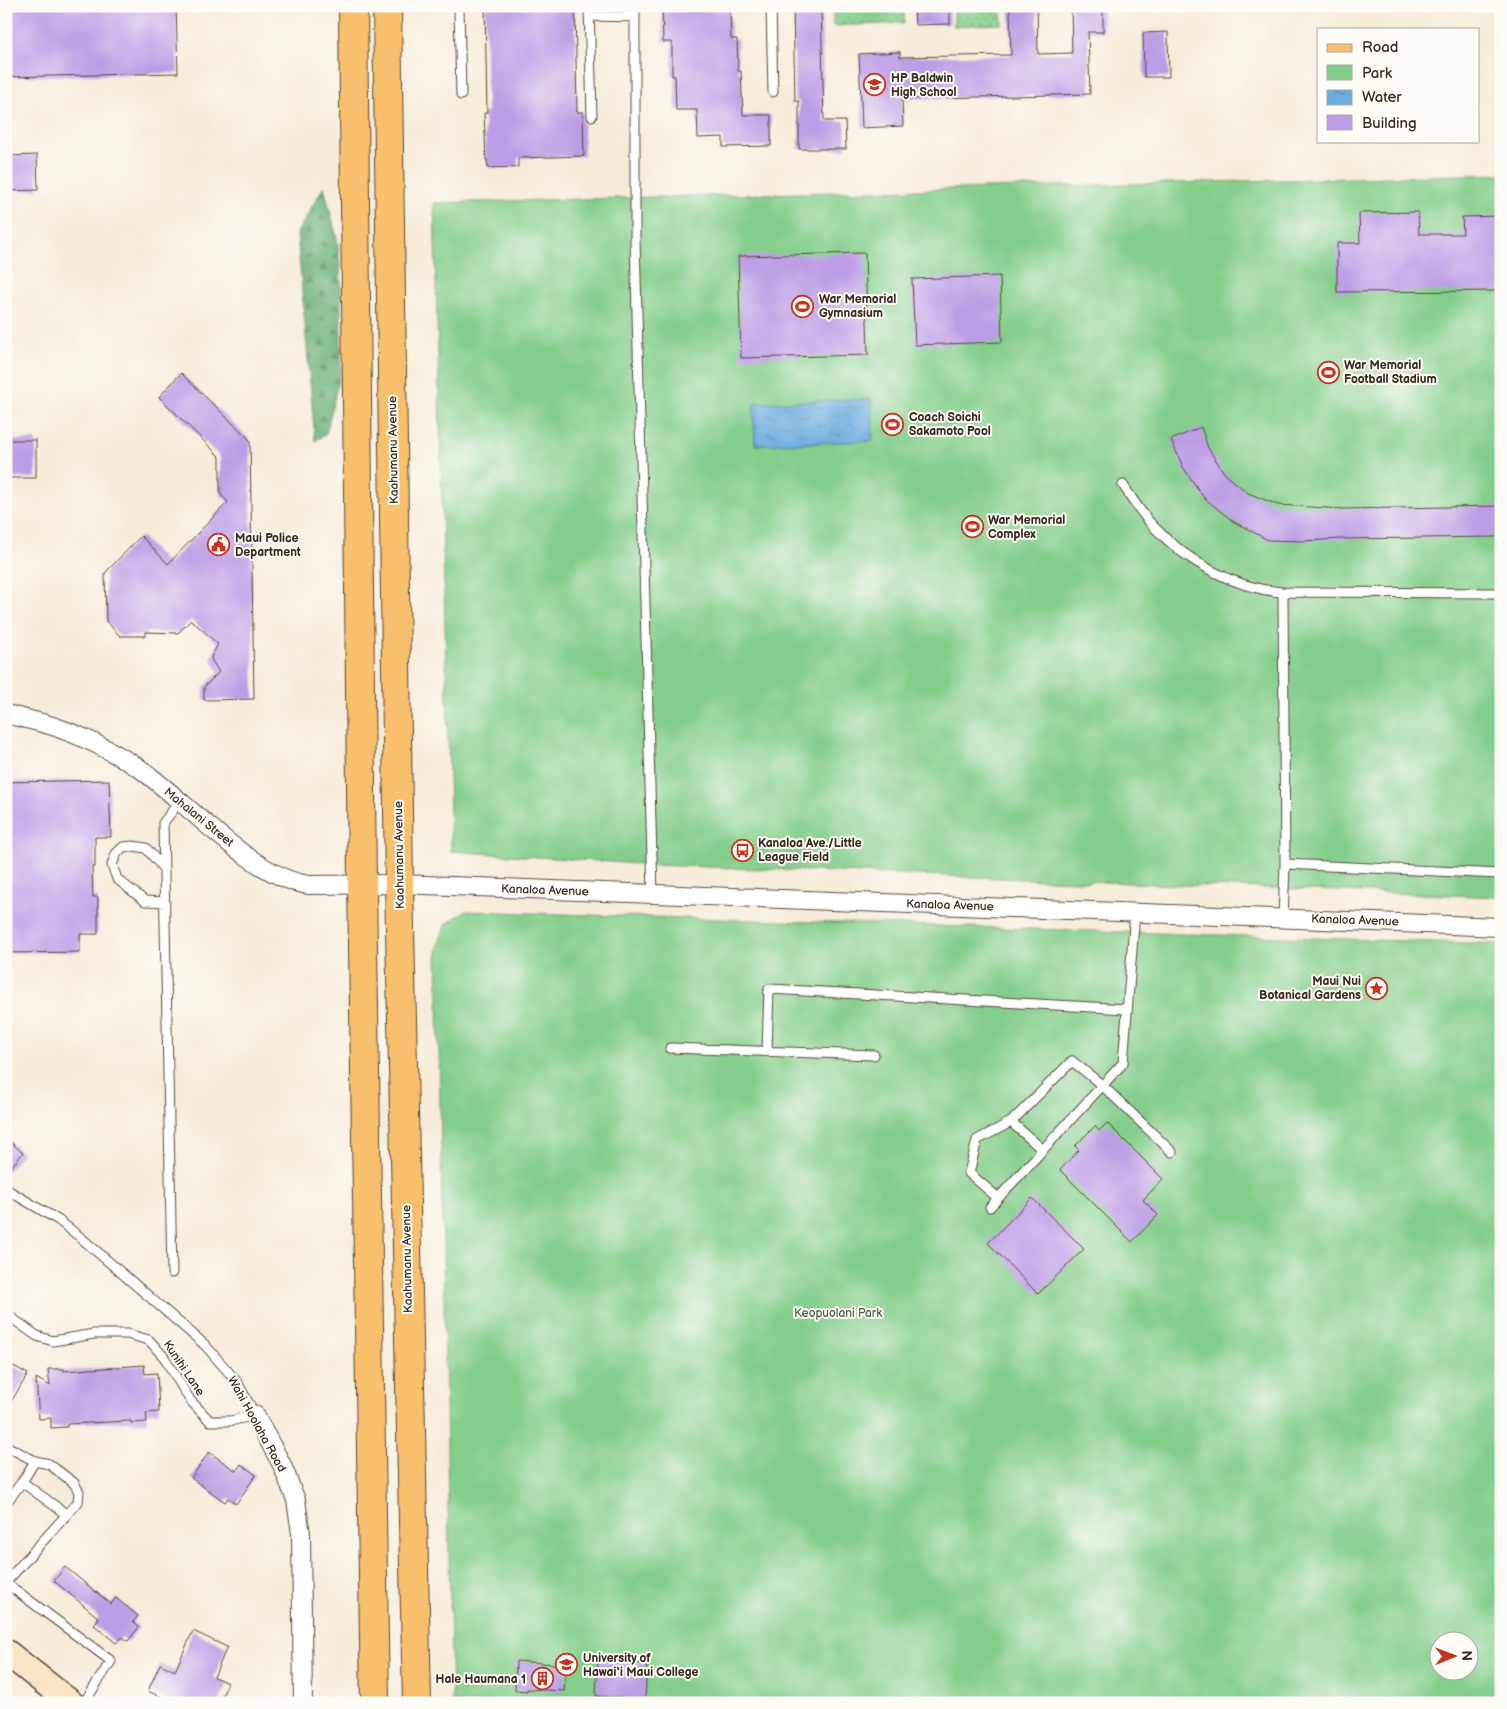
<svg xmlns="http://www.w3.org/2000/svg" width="1507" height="1709" font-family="'Balsamiq Sans',sans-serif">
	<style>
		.forest { fill: url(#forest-firs); stroke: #526e4a }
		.park { fill: #83ce8b; stroke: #5f7c54; fill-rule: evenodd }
		.garden { fill: url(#garden-dots); stroke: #5f7c54 }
		.water { fill: url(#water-ripples); stroke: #546b7e }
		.building { fill: #bd9ee6 }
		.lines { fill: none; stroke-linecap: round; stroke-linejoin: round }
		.lane-casing { stroke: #57473a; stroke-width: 11 }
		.street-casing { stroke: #57473a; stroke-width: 20 }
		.secondary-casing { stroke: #57473a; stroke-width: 28 }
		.primary-casing { stroke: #57473a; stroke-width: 30 }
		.lane { stroke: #fff; stroke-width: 9 }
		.street { stroke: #fff; stroke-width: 18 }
		.secondary { stroke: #fce5c4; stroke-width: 25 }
		.primary { stroke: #f8bf6c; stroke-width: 28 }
		.labels { text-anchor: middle; stroke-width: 4; stroke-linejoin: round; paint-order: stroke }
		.poi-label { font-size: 12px; font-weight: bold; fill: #3b2a1e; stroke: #fdfcf7; text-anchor: start }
		.street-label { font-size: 12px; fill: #3b2a1e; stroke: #fdfcf7 }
		.park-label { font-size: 12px; fill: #515b3f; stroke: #fdfcf7 }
	</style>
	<defs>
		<pattern id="forest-firs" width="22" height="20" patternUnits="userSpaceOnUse" patternTransform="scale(1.25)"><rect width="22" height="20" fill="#6ab177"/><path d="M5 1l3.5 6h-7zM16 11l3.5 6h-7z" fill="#589061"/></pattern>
		<pattern id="garden-dots" width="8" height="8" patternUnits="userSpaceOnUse" patternTransform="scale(1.25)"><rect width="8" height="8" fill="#83ce8b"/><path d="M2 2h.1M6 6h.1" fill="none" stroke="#6ca771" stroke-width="1.8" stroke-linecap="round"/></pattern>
		<pattern id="water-ripples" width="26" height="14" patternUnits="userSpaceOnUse" patternTransform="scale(1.25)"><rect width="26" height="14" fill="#6cacdf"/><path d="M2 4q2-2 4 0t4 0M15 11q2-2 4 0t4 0" fill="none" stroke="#5a8cb4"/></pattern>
	</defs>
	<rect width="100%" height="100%" fill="#fdfcf7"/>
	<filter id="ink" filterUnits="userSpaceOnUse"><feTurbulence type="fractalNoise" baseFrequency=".02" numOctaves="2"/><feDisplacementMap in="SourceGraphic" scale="10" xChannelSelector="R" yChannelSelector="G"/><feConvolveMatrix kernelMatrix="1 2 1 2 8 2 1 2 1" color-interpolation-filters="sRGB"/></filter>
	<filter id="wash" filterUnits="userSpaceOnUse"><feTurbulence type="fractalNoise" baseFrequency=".0096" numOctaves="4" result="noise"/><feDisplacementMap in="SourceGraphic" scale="20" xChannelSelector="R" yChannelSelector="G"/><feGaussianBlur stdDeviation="1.12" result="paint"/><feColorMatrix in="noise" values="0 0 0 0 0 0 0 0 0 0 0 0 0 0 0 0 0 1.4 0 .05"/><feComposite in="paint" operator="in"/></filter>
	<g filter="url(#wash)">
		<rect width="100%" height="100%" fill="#f7ecd9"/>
		<!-- forest -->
		<path class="forest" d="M 324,186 L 338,243 L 341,280 L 341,370 L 326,434 L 315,441 L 297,233 Z"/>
		<!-- park -->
		<path class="park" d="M 1501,174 L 1501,897 L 654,865 L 451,851 L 434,203 Z
			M 465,911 L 1501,944 L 1501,1703 L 452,1703 L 437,950 L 445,925 ZM 1440,1642 L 1470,1642 L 1470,1672 L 1440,1672 Z"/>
		<!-- garden -->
		<path class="garden" d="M 833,6 L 904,6 L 904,23 L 833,26 Z
			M 954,6 L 1001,6 L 1002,24 L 954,26 Z"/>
		<!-- water -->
		<path class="water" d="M 872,399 L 873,441 L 755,445 L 753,403 Z"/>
		<g id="blocks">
			<!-- building -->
			<path class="building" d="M 6,6 L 176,6 L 178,73 L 6,77 Z
				M 485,6 L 575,6 L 577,112 L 583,112 L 584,156 L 518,158 L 518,167 L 488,168 L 487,160 L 486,160 L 484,113 L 487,113 Z
				M 662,6 L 686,6 L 686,11 L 730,10 L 731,39 L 737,39 L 738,71 L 741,71 L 743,115 L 771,115 L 771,146 L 723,147 L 723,137 L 698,138 L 697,110 L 676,110 L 675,76 L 672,76 L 672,42 L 663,42 Z
				M 793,6 L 821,6 L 824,121 L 845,121 L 846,149 L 799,149 L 799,101 L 795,101 Z
				M 914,6 L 950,6 L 950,24 L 915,25 Z
				M 1010,6 L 1037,6 L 1038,54 L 1072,53 L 1071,6 L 1103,6 L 1103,32 L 1088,32 L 1090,94 L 902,99 L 903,126 L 862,128 L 859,54 L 900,52 L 900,57 L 1011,55 Z
				M 1168,32 L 1169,77 L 1144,77 L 1143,33 Z
				M 37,155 L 38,190 L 6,191 L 6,156 Z
				M 1418,212 L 1419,234 L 1463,234 L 1462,217 L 1501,216 L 1501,291 L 1337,292 L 1337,243 L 1360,243 L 1359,213 Z
				M 865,253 L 868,355 L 741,358 L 738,256 Z
				M 1000,276 L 1002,342 L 915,345 L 912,279 Z
				M 181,373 L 250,440 L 254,699 L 204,700 L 204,687 L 219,672 L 212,661 L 211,657 L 218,644 L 191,620 L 178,633 L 146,632 L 146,636 L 120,636 L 106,621 L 105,573 L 141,536 L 168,564 L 228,502 L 220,494 L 220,457 L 159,397 Z
				M 1201,427 L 1208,448 L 1225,474 L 1248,493 L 1278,505 L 1343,509 L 1501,506 L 1501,537 L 1341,539 L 1303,541 L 1268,540 L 1234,522 L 1204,498 L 1183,467 L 1171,440 Z
				M 6,440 L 36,440 L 36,478 L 6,478 Z
				M 109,780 L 111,837 L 95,837 L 95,867 L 92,867 L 93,897 L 98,897 L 98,934 L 80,934 L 80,952 L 6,953 L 6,782 Z
				M 1107,1123 L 1163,1179 L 1143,1200 L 1158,1215 L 1132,1242 L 1060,1170 L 1079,1150 L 1075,1146 L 1095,1126 L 1099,1131 Z
				M 6,1138 L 23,1153 L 6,1173 Z
				M 1032,1198 L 1084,1249 L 1038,1294 L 988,1243 Z
				M 6,1362 L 28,1374 L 6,1410 Z
				M 144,1365 L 145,1374 L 157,1373 L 159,1412 L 146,1413 L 147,1422 L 131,1423 L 131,1421 L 67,1424 L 67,1427 L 51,1428 L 51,1418 L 39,1419 L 36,1378 L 50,1386 L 48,1369 L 64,1369 L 64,1371 Z
				M 209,1452 L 236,1471 L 241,1464 L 256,1475 L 236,1504 L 228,1498 L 225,1502 L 191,1478 Z
				M 65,1567 L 111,1604 L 116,1598 L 138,1616 L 133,1622 L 139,1627 L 128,1641 L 122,1637 L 116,1643 L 94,1625 L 99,1618 L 54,1581 Z
				M 193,1631 L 227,1647 L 214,1677 L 228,1683 L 219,1703 L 174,1703 L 148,1691 L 160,1664 L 175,1671 Z
				M 598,1660 L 647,1664 L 645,1700 L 596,1696 Z
				M 516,1661 L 566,1665 L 564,1691 L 527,1689 L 527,1691 L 515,1690 Z"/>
		</g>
	</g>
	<g filter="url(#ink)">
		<use href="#blocks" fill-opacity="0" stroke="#57473a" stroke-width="1"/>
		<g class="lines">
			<defs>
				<path id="lane" d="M 459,6 L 461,95
					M 589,6 L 592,116
					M 635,6 L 635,240 L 653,895
					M 771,6 L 773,92
					M 589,16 L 635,17
					M 1123,485 C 1133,500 1142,515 1155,528 C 1188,562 1235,589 1283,592 L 1501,593
					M 1283,592 L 1285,864 L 1283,918
					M 1285,864 L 1501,874
					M 164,869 L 146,848 L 133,846 L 123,847 L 116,854 L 112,865 L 117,879 L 145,901 L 165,902
					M 670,1048 L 874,1055
					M 767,1051 L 769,989 L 1127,1009
					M 1043,1150 L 1011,1122 L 1072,1061 L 1102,1085 L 1172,1152
					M 6,1189 L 58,1220 L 80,1237 L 205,1345 L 237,1382 L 255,1415 L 230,1421 L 210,1421 L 190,1400 L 164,1357 L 149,1340 L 127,1334 L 94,1334 L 53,1341 L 37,1336 L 6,1314
					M 998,1198 L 969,1173 L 977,1140 L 1011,1122
					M 990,1207 L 1123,1063 L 1135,912
					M 172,1273 L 163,823 L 180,801
					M 6,1446 L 35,1461 L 49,1464 L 74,1483 L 79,1492 L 78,1502 L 6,1582
					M 35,1461 L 22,1482 L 66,1514
					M 6,1503 L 22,1482
					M 6,1583 L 111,1661 L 84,1703"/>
				<path id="street" d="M 6,714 C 24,719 44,722 61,729 C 87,738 115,753 139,768 C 186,801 253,878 309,885 L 399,884 L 1501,927
					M 255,1415 L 282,1465 L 296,1500 L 301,1534 L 303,1703"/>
				<path id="secondary" d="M 6,1652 L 71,1703"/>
				<path id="primary" d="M 353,6 L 362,884 L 375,1703
					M 387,6 L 399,884 L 417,1703"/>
			</defs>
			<!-- lane casing -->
			<use href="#lane" class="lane-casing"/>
			<!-- street casing -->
			<use href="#street" class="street-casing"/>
			<!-- secondary casing -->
			<use href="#secondary" class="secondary-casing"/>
			<!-- primary casing -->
			<use href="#primary" class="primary-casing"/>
			<!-- lane -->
			<use href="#lane" class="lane"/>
			<!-- street -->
			<use href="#street" class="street"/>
			<!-- secondary -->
			<use href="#secondary" class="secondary"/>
			<!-- primary -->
			<use href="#primary" class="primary"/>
		</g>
	</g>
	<!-- icons -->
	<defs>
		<symbol id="school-ring" viewBox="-11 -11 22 22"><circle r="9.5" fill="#fdfcf7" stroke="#c8321e" stroke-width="1.5"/><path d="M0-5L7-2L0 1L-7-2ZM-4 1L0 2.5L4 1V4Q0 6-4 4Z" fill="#c8321e"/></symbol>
		<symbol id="stadium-ring" viewBox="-11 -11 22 22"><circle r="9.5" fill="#fdfcf7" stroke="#c8321e" stroke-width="1.5"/><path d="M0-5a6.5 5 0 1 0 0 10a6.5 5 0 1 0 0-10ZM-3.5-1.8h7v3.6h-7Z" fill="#c8321e"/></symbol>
		<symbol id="civic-ring" viewBox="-11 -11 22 22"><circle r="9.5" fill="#fdfcf7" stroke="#c8321e" stroke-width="1.5"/><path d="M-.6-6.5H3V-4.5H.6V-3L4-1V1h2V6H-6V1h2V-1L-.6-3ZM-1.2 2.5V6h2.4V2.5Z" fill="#c8321e"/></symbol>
		<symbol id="bus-ring" viewBox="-11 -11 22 22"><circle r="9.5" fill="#fdfcf7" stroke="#c8321e" stroke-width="1.5"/><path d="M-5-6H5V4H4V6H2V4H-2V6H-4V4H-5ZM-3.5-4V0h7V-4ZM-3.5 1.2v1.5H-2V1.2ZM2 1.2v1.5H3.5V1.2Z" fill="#c8321e"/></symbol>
		<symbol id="sight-ring" viewBox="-11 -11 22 22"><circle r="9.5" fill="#fdfcf7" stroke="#c8321e" stroke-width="1.5"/><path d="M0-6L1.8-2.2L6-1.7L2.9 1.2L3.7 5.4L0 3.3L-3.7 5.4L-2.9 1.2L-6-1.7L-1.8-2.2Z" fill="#c8321e"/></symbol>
		<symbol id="university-ring" viewBox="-11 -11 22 22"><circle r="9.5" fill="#fdfcf7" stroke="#c8321e" stroke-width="1.5"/><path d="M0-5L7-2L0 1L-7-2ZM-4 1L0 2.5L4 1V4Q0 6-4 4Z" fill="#c8321e"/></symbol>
		<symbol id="building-ring" viewBox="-11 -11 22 22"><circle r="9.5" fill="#fdfcf7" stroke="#c8321e" stroke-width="1.5"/><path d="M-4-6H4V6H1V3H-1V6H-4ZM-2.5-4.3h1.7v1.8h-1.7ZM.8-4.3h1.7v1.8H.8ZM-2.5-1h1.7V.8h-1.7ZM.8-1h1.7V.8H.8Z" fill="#c8321e"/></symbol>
	</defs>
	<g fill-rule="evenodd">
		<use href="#school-ring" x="862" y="72" width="25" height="25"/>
		<use href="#stadium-ring" x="790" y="294" width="25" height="25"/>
		<use href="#stadium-ring" x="1316" y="360" width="25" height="25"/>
		<use href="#stadium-ring" x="880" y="412" width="25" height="25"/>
		<use href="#stadium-ring" x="960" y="514" width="25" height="25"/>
		<use href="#civic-ring" x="206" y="532" width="25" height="25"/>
		<use href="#bus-ring" x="730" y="838" width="25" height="25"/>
		<use href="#sight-ring" x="1364" y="976" width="25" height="25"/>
		<use href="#university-ring" x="554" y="1652" width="25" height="25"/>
		<use href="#building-ring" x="530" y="1666" width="25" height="25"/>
	</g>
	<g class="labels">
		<!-- poi labels -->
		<g class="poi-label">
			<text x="891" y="82">HP Baldwin<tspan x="891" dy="14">High School</tspan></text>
			<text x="819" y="303">War Memorial<tspan x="819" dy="14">Gymnasium</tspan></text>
			<text x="1344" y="369">War Memorial<tspan x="1344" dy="14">Football Stadium</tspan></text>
			<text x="909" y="421">Coach Soichi<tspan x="909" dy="14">Sakamoto Pool</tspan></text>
			<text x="988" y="524">War Memorial<tspan x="988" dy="14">Complex</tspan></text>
			<text x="235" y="542">Maui Police<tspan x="235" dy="14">Department</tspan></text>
			<text x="758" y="847">Kanaloa Ave./Little<tspan x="758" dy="14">League Field</tspan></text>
			<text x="1361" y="985" text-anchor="end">Maui Nui<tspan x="1361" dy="14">Botanical Gardens</tspan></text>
			<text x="583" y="1662">University of<tspan x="583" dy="14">Hawai‘i Maui College</tspan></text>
			<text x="526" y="1683" text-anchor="end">Hale Haumana 1</text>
		</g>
		<!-- street labels -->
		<g class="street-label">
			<text transform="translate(393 450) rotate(-91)" y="4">Kaahumanu Avenue</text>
			<text transform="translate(199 817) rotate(39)" y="4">Mahalani Street</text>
			<text transform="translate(399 855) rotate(-91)" y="4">Kaahumanu Avenue</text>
			<text transform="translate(545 890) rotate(2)" y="4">Kanaloa Avenue</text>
			<text transform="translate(950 905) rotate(2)" y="4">Kanaloa Avenue</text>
			<text transform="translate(1355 920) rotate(2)" y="4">Kanaloa Avenue</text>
			<text transform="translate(407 1259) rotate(-91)" y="4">Kaahumanu Avenue</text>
			<text transform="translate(184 1368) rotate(56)" y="4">Kunihi Lane</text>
			<text transform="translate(257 1424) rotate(61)" y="4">Wahi Hoolaha Road</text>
		</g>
		<!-- park labels -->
		<g class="park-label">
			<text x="838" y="1317">Keopuolani Park</text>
		</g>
	</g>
	<!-- margin -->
	<rect width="1507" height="1709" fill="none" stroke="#fdfcf7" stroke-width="25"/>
	<!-- legend -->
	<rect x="1317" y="28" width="162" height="115" fill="#fdfcf7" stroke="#afa8a0"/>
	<rect x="1327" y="44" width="25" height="8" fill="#f8bf6c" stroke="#afa8a0"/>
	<text x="1362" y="52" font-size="15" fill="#3b2a1e">Road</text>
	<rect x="1327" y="65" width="25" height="15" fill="#83ce8b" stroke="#afa8a0"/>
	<text x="1362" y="78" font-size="15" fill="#3b2a1e">Park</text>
	<rect x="1327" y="90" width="25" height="15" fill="url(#water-ripples)" stroke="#afa8a0"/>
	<text x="1362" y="102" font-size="15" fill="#3b2a1e">Water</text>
	<rect x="1327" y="115" width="25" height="15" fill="#bd9ee6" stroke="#afa8a0"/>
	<text x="1362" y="128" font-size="15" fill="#3b2a1e">Building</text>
	<!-- north arrow -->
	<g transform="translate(1454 1656) rotate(89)"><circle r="24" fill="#fdfcf7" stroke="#afa8a0"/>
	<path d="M0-4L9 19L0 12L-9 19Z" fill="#c8321e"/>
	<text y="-8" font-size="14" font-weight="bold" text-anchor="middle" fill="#3b2a1e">N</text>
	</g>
</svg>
